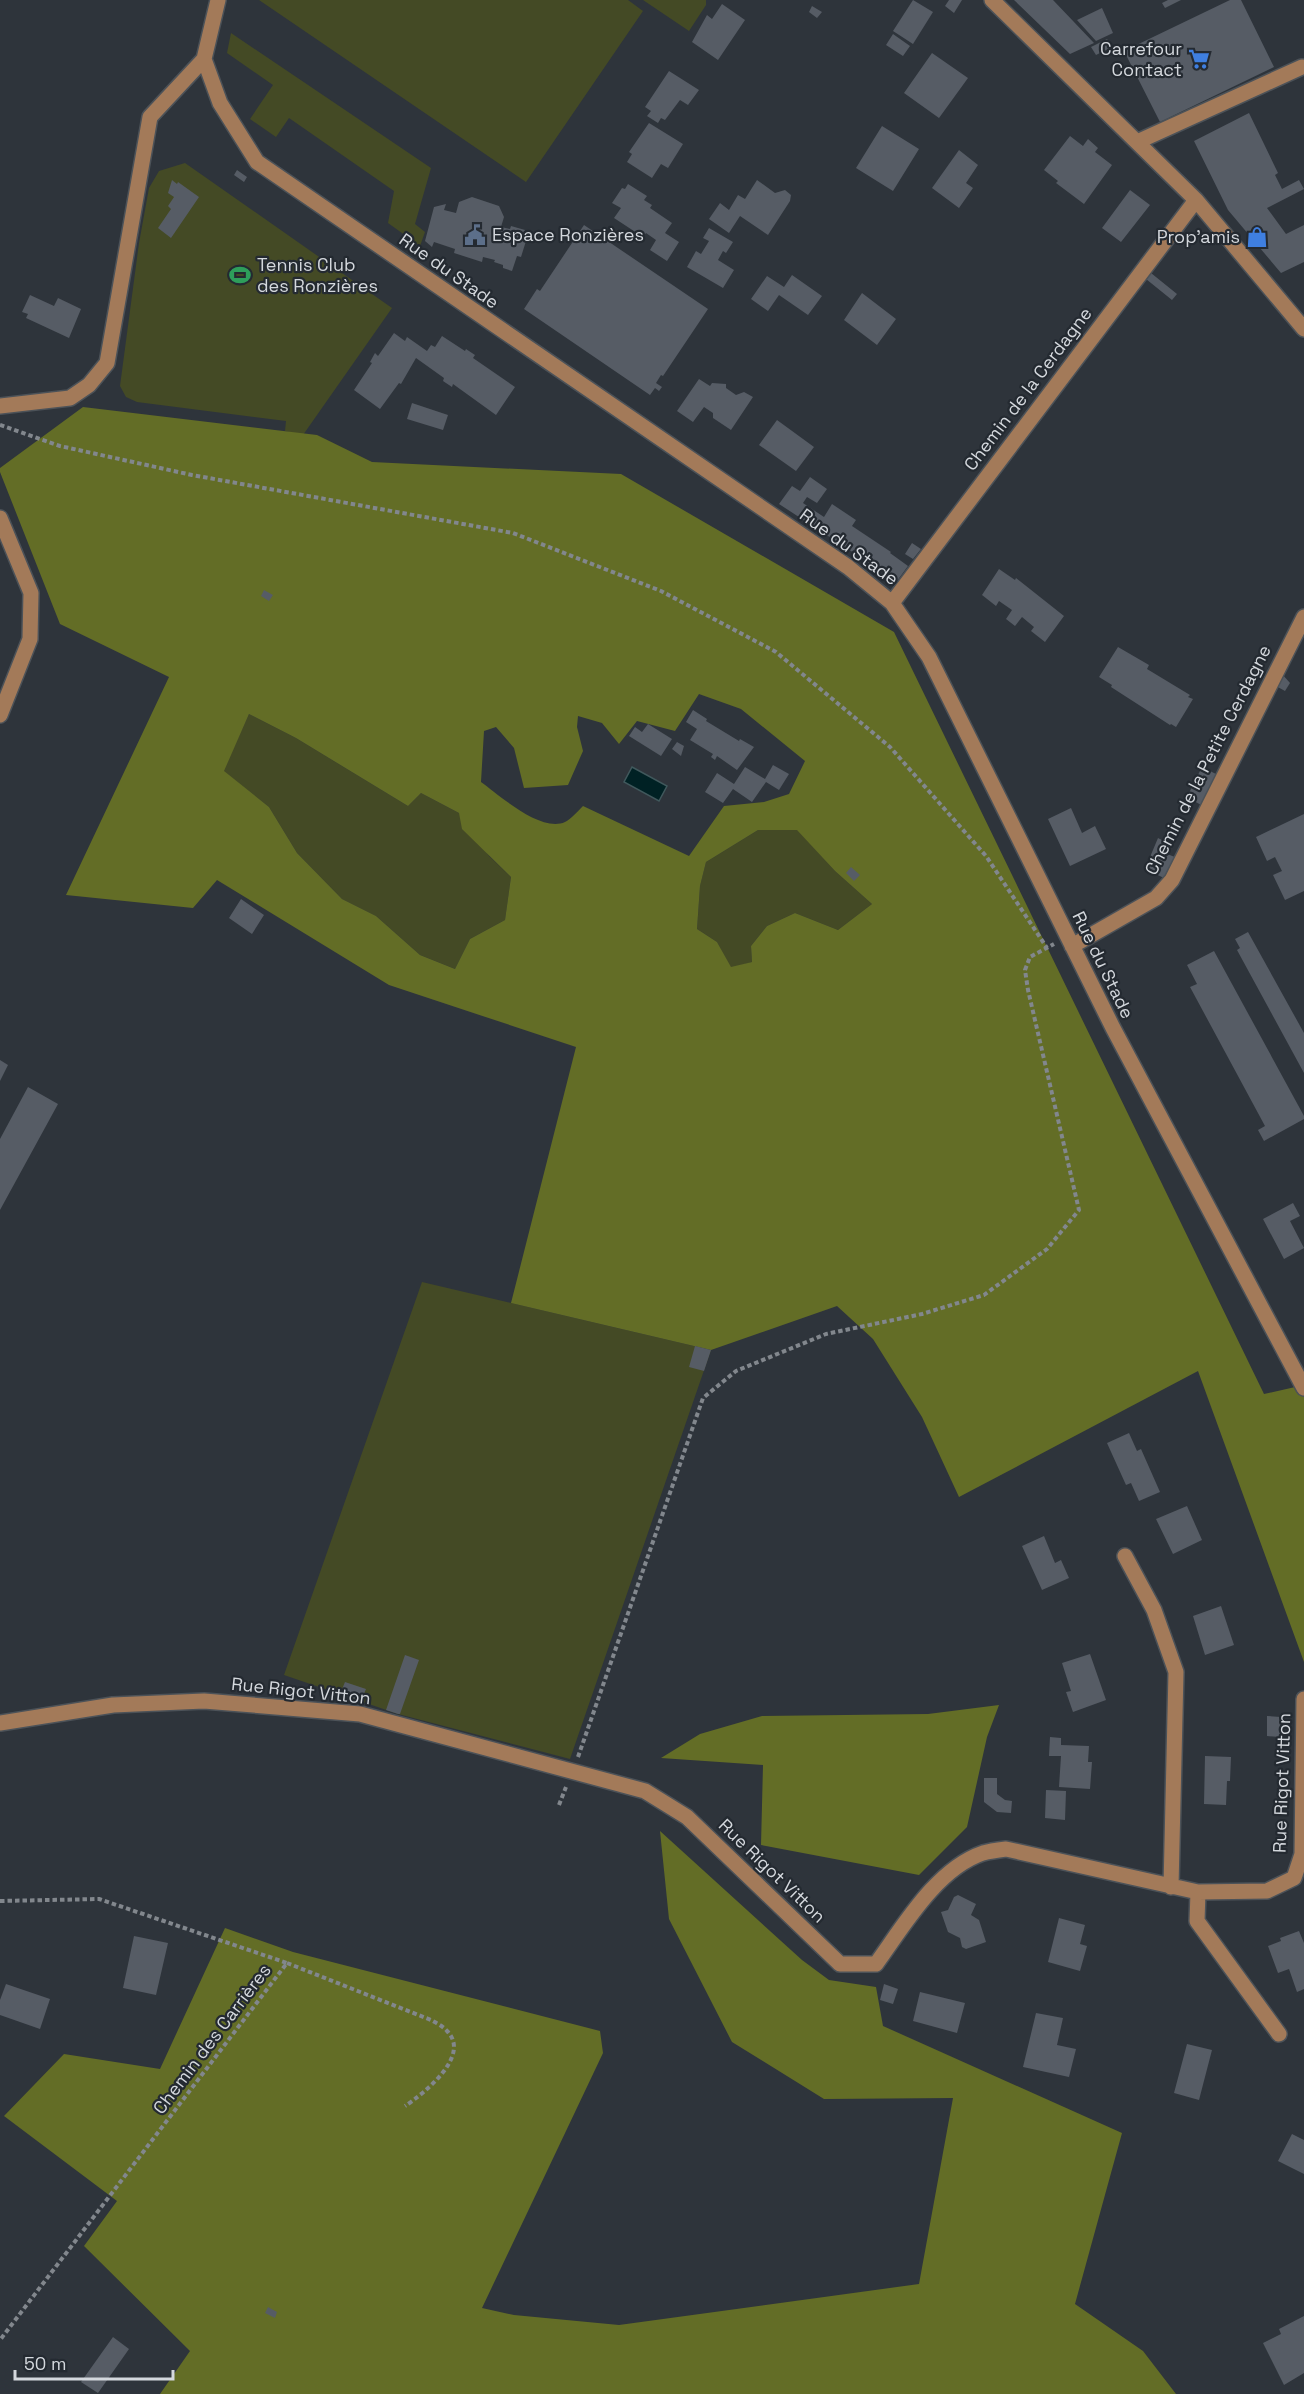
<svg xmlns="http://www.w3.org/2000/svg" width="1304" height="2394" font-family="'Space Grotesk',sans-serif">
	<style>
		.green { fill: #444a25 }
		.forest { fill: #636d26; fill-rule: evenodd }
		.water { fill: #002124; stroke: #40585c; stroke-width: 1.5 }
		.building { fill: #565c65 }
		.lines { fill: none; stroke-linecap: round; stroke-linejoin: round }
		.minor-casing { stroke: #4c5258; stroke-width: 18 }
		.path { stroke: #82878d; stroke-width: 4; stroke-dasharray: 4.5 3; stroke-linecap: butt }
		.minor { stroke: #a37a59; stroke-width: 15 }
		.labels { text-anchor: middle; stroke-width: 4.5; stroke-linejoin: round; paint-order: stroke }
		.poi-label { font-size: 18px; fill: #d4d8dd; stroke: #242a31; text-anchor: end }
		.street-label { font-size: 18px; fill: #d4d8dd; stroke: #242a31 }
	</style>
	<rect width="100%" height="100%" fill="#2e343b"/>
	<!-- green -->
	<path class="green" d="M 259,0 L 628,0 L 643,11 L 526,182 Z
		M 643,0 L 706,0 L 706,5 L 689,31 Z
		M 231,33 L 431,168 L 415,224 L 425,232 L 420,246 L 388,223 L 394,191 L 289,118 L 276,137 L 250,119 L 273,85 L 227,53 Z
		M 185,163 L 392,308 L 303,435 L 285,431 L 286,421 L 137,402 L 126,397 L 120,386 L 139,243 L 149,188 L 159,171 Z
		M 249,714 L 296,738 L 408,806 L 421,793 L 459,813 L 489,856 L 511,877 L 505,920 L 470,939 L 455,969 L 420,955 L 376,916 L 342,899 L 297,853 L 269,807 L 223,771 Z
		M 797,829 L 835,871 L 872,904 L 838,930 L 795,913 L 767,926 L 751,946 L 752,962 L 731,968 L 717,942 L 697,929 L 700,886 L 706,862 L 758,830 Z
		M 422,1282 L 711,1350 L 570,1759 L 398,1714 L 284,1675 Z"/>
	<!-- forest -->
	<path class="forest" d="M 83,407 L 317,435 L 372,462 L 621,474 L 894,632 L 1264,1394 L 1304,1385 L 1304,1662 L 1198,1371 L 959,1497 L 922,1417 L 873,1339 L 837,1306 L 711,1350 L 511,1303 L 576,1047 L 389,985 L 217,880 L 193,908 L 66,895 L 169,677 L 60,624 L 0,472 L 0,468 ZM 699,694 L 741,709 L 805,761 L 789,794 L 764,802 L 724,806 L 689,856 L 583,806 C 578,811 571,819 565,822 C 541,833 499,795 481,782 L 484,731 L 496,727 L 514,748 L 524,788 L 568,785 L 583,751 L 577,727 L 578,716 L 602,723 L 619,744 L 637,721 L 675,731 ZM 249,714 L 296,738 L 408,806 L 421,793 L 459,813 L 462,829 L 511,877 L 505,920 L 470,939 L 455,969 L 420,955 L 376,916 L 342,899 L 297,853 L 269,807 L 224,771 ZM 758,830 L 797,830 L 835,871 L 872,904 L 838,930 L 795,913 L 767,926 L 751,946 L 752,962 L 731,967 L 717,942 L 697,929 L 700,886 L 706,862 Z
		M 999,1705 L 987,1737 L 967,1827 L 919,1875 L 761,1845 L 763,1765 L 661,1758 L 700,1734 L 762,1716 L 928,1714 Z
		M 660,1831 L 802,1960 L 829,1980 L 876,1987 L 883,2026 L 1122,2133 L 1075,2304 L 1143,2351 L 1176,2394 L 160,2394 L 190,2351 L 84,2246 L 117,2201 L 4,2116 L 64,2054 L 160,2069 L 225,1928 L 293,1952 L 600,2031 L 603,2053 L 482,2308 L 514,2315 L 619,2325 L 919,2284 L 953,2098 L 824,2099 L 732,2042 L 669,1919 Z"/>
	<!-- water -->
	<path class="water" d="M 632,767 L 667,786 L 659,801 L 624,782 Z"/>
	<!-- building -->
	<path class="building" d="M 913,0 L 933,12 L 913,44 L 893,31 Z
		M 949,0 L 962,0 L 954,13 L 945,6 Z
		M 1014,0 L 1053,0 L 1094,43 L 1070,54 Z
		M 1168,0 L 1181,0 L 1165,8 L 1162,3 Z
		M 1230,0 L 1241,0 L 1274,67 L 1160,122 L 1124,51 Z
		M 722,4 L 745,20 L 718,60 L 692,42 L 707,15 L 712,19 Z
		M 812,6 L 822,12 L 817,18 L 809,12 Z
		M 1102,8 L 1113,33 L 1096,41 L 1077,20 Z
		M 893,34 L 910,46 L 903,56 L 886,45 Z
		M 1107,39 L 1112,47 L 1096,55 L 1091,47 Z
		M 932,53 L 968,78 L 939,118 L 904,93 Z
		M 669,71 L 699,90 L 688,105 L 680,100 L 665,120 L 661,118 L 658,123 L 647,116 L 651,111 L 645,107 Z
		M 1249,113 L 1278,173 L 1275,175 L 1282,189 L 1299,180 L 1304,189 L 1267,208 L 1286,234 L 1304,225 L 1304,262 L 1281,273 L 1228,210 L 1194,141 Z
		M 649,123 L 683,144 L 668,168 L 661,164 L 652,178 L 627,162 L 632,154 L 629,152 Z
		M 882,126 L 919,149 L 893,191 L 856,168 Z
		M 1070,136 L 1083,146 L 1088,139 L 1098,148 L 1095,152 L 1112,165 L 1084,204 L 1056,183 L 1058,181 L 1044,170 Z
		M 959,150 L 978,165 L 966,183 L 973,188 L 959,208 L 932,188 Z
		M 237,170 L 247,177 L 244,182 L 234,175 Z
		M 172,180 L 177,184 L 178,182 L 199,197 L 171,238 L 158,228 L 171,209 L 168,206 L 174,197 L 168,193 Z
		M 757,180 L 775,193 L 785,190 L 791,195 L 790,201 L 768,235 L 740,216 L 729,233 L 709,219 L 720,203 L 729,210 L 738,195 L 745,199 Z
		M 628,184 L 647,196 L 644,200 L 652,205 L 650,208 L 672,223 L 665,233 L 679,242 L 667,261 L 650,250 L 656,240 L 646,233 L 643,237 L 614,218 L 621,208 L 612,203 L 622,188 L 625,189 Z
		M 1130,190 L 1150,205 L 1121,242 L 1102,228 Z
		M 472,197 L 499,206 L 504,217 L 501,227 L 510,229 L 511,226 L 525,230 L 522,240 L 526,241 L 521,257 L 517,256 L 512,271 L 503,268 L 503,265 L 494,262 L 495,260 L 483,257 L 482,262 L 454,253 L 455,249 L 434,242 L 432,247 L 425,241 L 434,207 L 446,204 L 444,210 L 456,213 L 459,202 Z
		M 584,225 L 708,309 L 663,376 L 661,375 L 656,383 L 662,387 L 659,391 L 655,388 L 650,395 L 524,309 L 537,289 L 540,291 Z
		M 709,228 L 733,242 L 726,253 L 723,251 L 718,260 L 734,270 L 723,288 L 687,267 L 696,251 L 701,254 L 709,241 L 703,238 Z
		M 1151,273 L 1177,294 L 1172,300 L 1146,279 Z
		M 792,275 L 822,296 L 808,315 L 779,295 L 768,311 L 751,299 L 767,276 L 784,287 Z
		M 862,293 L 896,319 L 877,345 L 844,320 Z
		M 30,295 L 54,306 L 58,298 L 81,309 L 69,338 L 26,318 L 28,314 L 22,312 Z
		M 394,333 L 405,341 L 407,337 L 427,351 L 431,345 L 435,347 L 442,336 L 465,351 L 466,349 L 475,355 L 473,358 L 515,387 L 496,415 L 453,384 L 452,387 L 443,381 L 444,378 L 416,358 L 401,384 L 399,383 L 380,409 L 354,390 L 372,363 L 370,362 L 375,353 L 378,356 Z
		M 699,379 L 710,386 L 712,383 L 726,384 L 726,388 L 736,395 L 744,392 L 753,397 L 731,430 L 713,418 L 713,413 L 704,407 L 693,422 L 677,411 Z
		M 412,403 L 448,415 L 443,430 L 407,419 Z
		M 777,420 L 814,447 L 796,471 L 759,445 Z
		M 810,477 L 827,489 L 817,503 L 807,497 L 803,503 L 824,517 L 832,504 L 856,520 L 852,526 L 891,552 L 890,553 L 908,566 L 897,581 L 779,504 L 792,486 L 800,491 Z
		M 912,543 L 921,549 L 913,559 L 905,554 Z
		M 999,569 L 1015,580 L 1016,578 L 1064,616 L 1045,642 L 1031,631 L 1034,627 L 1022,617 L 1015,626 L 1006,619 L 1012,610 L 999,601 L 996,606 L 982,595 Z
		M 264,590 L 273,595 L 269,601 L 261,596 Z
		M 1118,647 L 1149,665 L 1147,669 L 1190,695 L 1188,697 L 1193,699 L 1176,727 L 1171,724 L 1170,725 L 1111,687 L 1112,685 L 1099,677 Z
		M 1282,674 L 1290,683 L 1285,691 L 1276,686 Z
		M 693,710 L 707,719 L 706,721 L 739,741 L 740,739 L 754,747 L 737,770 L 717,756 L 715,760 L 711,757 L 713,754 L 690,740 L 697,729 L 686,722 Z
		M 648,724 L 672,739 L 661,756 L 629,736 L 635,727 L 642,732 Z
		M 677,742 L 684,746 L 681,756 L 672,749 Z
		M 773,765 L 789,774 L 779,790 L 766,782 L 752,802 L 733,789 L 723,803 L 705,792 L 717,773 L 734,784 L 745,767 L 765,779 Z
		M 1202,767 L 1216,774 L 1201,805 L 1187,797 Z
		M 1071,808 L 1082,833 L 1095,826 L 1106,849 L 1070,866 L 1048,819 Z
		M 1304,814 L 1304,891 L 1285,900 L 1273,875 L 1282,871 L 1275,857 L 1267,861 L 1256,837 Z
		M 1158,838 L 1171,845 L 1167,854 L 1175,857 L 1164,878 L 1145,869 Z
		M 851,867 L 860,875 L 854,881 L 846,873 Z
		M 241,899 L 264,915 L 252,934 L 229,918 Z
		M 1248,932 L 1304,1033 L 1304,1073 L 1237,950 L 1240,948 L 1235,939 Z
		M 1214,951 L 1304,1116 L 1304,1119 L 1264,1141 L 1258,1130 L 1265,1126 L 1190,987 L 1197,984 L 1187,965 Z
		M 0,1060 L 8,1065 L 0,1081 Z
		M 28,1087 L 58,1104 L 0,1210 L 0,1139 Z
		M 1293,1203 L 1300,1216 L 1290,1221 L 1304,1248 L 1284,1259 L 1263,1219 Z
		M 695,1346 L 711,1350 L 704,1371 L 689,1367 Z
		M 1129,1433 L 1137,1451 L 1141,1449 L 1160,1492 L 1139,1501 L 1131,1483 L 1126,1485 L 1107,1443 Z
		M 1187,1506 L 1202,1540 L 1173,1554 L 1156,1519 Z
		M 1044,1536 L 1055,1563 L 1061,1560 L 1069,1578 L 1042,1590 L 1022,1546 Z
		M 1221,1606 L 1234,1645 L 1205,1655 L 1193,1616 Z
		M 1090,1654 L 1106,1700 L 1073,1712 L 1066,1692 L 1071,1691 L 1062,1663 Z
		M 405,1655 L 419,1660 L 400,1714 L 398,1714 L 386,1710 Z
		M 345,1682 L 366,1689 L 361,1701 L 340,1694 Z
		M 1267,1716 L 1281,1717 L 1280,1737 L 1267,1736 Z
		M 1050,1737 L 1061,1738 L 1061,1745 L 1089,1746 L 1088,1762 L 1092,1762 L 1090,1789 L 1059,1787 L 1061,1756 L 1049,1756 Z
		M 1205,1756 L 1231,1757 L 1230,1781 L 1227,1781 L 1226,1805 L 1204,1804 Z
		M 984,1778 L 997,1778 L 997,1794 L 1005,1800 L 1012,1801 L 1011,1813 L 997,1812 L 984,1802 Z
		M 1046,1790 L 1066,1791 L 1065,1820 L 1045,1818 Z
		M 958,1895 L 976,1904 L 971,1915 L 979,1920 L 986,1942 L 966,1949 L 962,1947 L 960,1938 L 948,1932 L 941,1912 L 948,1910 L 954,1897 Z
		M 1059,1918 L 1085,1925 L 1080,1944 L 1087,1946 L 1080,1971 L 1048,1962 Z
		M 1299,1931 L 1304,1943 L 1304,1989 L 1297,1992 L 1289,1969 L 1278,1973 L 1268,1946 L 1281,1941 L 1280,1938 Z
		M 134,1936 L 168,1943 L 156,1995 L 123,1988 Z
		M 6,1984 L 50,1999 L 40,2029 L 0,2015 L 0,2000 Z
		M 884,1984 L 898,1989 L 893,2004 L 880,2000 Z
		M 920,1992 L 965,2003 L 957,2033 L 913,2021 Z
		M 1036,2013 L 1063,2018 L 1057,2045 L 1076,2049 L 1069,2077 L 1023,2067 Z
		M 1187,2044 L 1212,2050 L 1199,2100 L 1174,2093 Z
		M 1292,2134 L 1304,2140 L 1304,2174 L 1278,2161 Z
		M 268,2307 L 277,2312 L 275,2318 L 265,2313 Z
		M 1304,2316 L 1304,2373 L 1284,2385 L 1263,2343 L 1281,2334 L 1279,2329 Z
		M 113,2337 L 129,2349 L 98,2393 L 81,2382 Z"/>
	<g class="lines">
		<defs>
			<path id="minor" d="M 218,0 L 204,59 L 220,103 L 257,162 L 848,567 L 892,603 L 929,657 L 1113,1028 L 1304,1388
				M 992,0 L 1196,200 L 1304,329
				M 1137,142 L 1302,67
				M 0,406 L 70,398 L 89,385 L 107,363 L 150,117 L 204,59
				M 0,518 L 31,593 L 30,639 L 0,715
				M 892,603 L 1196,200
				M 1072,946 L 1156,898 L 1172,880 L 1304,617
				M 1125,1556 L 1154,1610 L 1176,1672 L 1171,1887
				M 0,1723 L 113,1705 L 204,1701 L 360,1714 L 645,1791 L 687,1817 L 840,1964 L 876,1964 C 903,1927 936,1869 983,1853 C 990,1851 998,1850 1006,1849 L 1198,1892 L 1267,1891 L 1294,1878 L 1302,1854 L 1304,1699
				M 1198,1892 L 1197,1921 L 1279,2034"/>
		</defs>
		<!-- minor casing -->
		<use href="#minor" class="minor-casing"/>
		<!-- path -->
		<path class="path" d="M 0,425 L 60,446 L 192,475 L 513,533 L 661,591 L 776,652 L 890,747 L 986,856 L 1047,948
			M 578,1757 L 703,1398 L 736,1371 L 826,1334 L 922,1314 L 984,1295 L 1047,1249 L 1079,1210 L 1028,990 L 1025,970 L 1030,957 L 1054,944
			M 559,1805 L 566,1787
			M 0,1901 L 99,1899 L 287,1963 L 0,2340
			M 287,1963 L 431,2020 C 436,2023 443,2026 447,2031 C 472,2056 423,2094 405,2106"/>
		<!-- minor -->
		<use href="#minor" class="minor"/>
	</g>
	<!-- icons -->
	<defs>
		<symbol id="supermarket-bare" viewBox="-9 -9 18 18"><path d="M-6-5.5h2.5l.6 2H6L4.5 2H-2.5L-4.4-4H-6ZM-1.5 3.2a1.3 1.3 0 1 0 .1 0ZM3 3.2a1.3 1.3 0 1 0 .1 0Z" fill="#3f7fe0" stroke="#242a31" stroke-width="2.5" paint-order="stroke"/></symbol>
		<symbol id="civic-bare" viewBox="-9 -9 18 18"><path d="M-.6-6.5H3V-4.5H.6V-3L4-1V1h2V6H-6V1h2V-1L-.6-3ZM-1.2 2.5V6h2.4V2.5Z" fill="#5c6f8a" stroke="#242a31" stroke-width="2.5" paint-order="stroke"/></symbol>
		<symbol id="shop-bare" viewBox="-9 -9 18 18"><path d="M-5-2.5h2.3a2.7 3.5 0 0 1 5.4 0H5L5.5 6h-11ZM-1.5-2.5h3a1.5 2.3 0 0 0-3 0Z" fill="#3f7fe0" stroke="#242a31" stroke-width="2.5" paint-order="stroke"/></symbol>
		<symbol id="stadium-bare" viewBox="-9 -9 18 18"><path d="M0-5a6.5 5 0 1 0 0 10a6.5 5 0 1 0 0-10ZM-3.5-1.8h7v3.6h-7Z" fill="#2e9e5b" stroke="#242a31" stroke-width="2.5" paint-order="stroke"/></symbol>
	</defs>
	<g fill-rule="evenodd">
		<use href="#supermarket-bare" x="1184" y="44" width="30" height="30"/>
		<use href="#civic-bare" x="460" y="220" width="30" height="30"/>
		<use href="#shop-bare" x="1242" y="222" width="30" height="30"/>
		<use href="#stadium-bare" x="225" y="260" width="30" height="30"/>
	</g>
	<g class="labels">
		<!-- poi labels -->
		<g class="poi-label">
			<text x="1182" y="55">Carrefour<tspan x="1182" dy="21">Contact</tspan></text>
			<text x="492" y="241" text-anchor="start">Espace Ronzières</text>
			<text x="1240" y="243">Prop'amis</text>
			<text x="257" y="271" text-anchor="start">Tennis Club<tspan x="257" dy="21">des Ronzières</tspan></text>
		</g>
		<!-- street labels -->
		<g class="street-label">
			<text transform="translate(449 271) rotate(35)" y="6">Rue du Stade</text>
			<text transform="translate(1028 389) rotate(-53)" y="6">Chemin de la Cerdagne</text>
			<text transform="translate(849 547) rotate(36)" y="6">Rue du Stade</text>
			<text transform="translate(1208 760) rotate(-63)" y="6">Chemin de la Petite Cerdagne</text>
			<text transform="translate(1103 965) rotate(64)" y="6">Rue du Stade</text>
			<text transform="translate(301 1691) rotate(6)" y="6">Rue Rigot Vitton</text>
			<text transform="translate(1282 1783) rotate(-88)" y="6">Rue Rigot Vitton</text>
			<text transform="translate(772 1871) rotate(44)" y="6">Rue Rigot Vitton</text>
			<text transform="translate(212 2039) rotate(-53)" y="6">Chemin des Carrières</text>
		</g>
	</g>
	<!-- scale -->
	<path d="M15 2370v9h158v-9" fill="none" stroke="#d4d8dd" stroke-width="3"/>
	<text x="24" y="2370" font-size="18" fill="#d4d8dd" stroke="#242a31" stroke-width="4.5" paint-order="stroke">50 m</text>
</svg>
